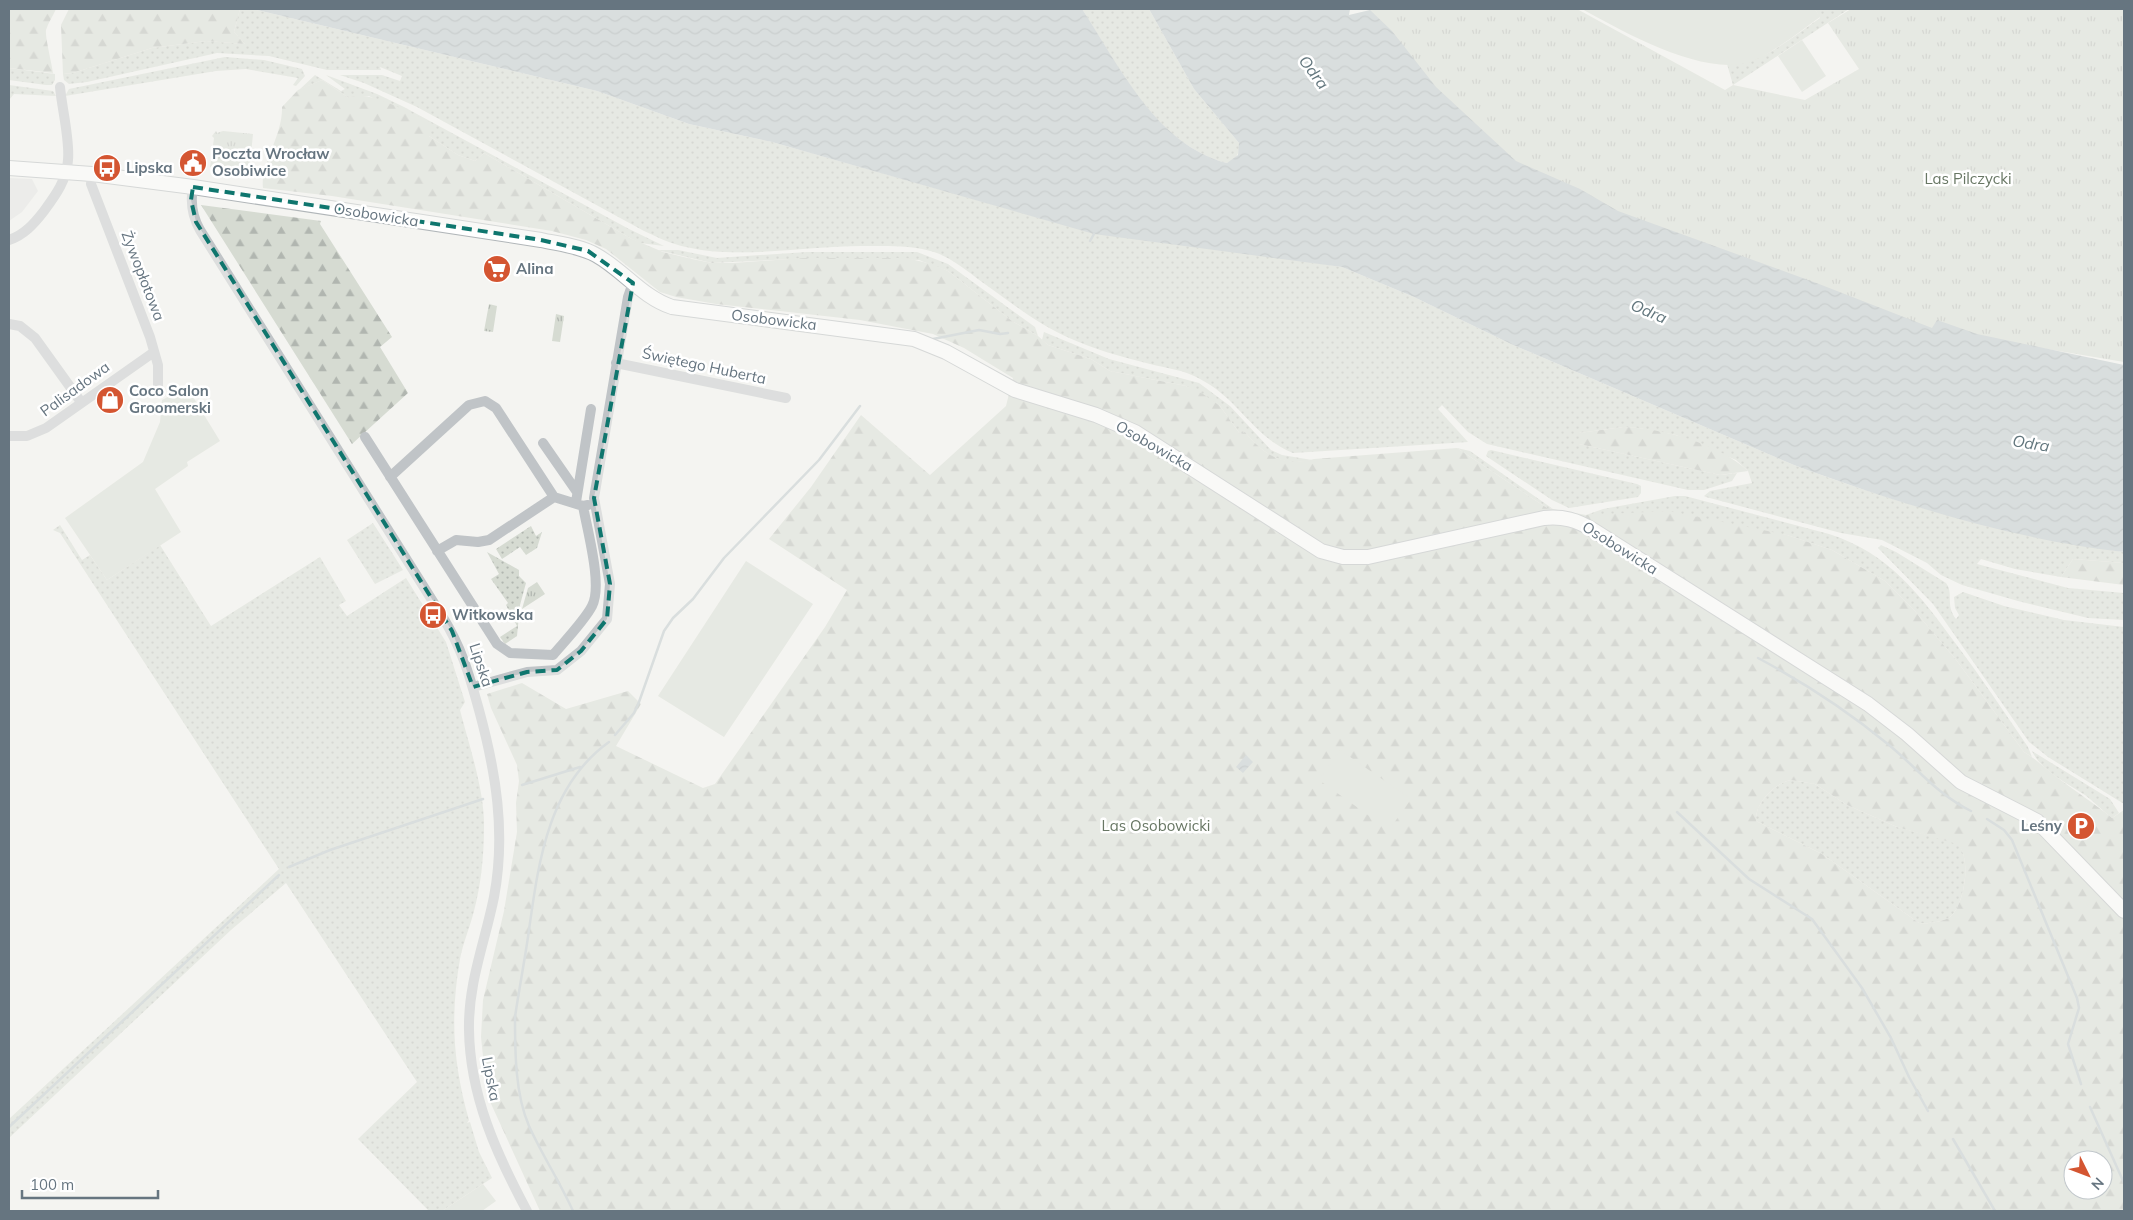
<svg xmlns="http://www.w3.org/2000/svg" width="2133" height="1220" font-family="Mulish,sans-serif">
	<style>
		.built { fill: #e2e3e2 }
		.grass { fill: url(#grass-dots) }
		.forest { fill: url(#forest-firs); fill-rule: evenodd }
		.park { fill: url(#park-tufts) }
		.garden { fill: #d6dbd2 }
		.water { fill: url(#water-waves) }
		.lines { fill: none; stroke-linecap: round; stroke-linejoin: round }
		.stream { stroke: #b8c3c7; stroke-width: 2.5 }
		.secondary-casing { stroke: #b1b6b9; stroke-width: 16 }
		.street { stroke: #c0c4c7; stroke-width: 10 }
		.secondary { stroke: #fff; stroke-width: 14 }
		.marked { fill: none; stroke: #0f766e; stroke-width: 4; stroke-dasharray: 10 6; stroke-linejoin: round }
		.labels { text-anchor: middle; stroke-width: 5; stroke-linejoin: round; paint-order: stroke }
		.poi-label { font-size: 15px; font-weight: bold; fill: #667580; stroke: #fff; text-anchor: start }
		.park-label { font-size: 15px; fill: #687764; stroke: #fff }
		.street-label { font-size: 15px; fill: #667580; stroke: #fff }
		.water-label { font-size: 16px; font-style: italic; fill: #62767d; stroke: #fff }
	</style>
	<defs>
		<pattern id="grass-dots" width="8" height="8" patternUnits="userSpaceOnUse" patternTransform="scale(1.25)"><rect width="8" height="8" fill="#d6dbd2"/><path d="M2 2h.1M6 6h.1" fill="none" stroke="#b1b6b0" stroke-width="1.8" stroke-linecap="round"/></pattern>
		<pattern id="forest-firs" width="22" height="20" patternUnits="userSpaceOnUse" patternTransform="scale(1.25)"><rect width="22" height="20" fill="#d6dbd2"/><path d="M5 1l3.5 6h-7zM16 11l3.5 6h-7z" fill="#b1b6b0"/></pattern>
		<pattern id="park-tufts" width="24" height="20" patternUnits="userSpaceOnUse" patternTransform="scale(1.25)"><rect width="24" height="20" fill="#d6dbd2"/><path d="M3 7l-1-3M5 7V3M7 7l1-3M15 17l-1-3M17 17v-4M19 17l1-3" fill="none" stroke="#b1b6b0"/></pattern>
		<pattern id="water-waves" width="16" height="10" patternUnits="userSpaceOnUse" patternTransform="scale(1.25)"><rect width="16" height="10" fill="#b8c3c7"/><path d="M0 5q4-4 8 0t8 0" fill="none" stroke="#99a3a7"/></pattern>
	</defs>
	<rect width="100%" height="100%" fill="#f4f4f1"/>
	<!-- built -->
	<path class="built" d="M 9,178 L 32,179 L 38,191 L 22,212 L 9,221 Z"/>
	<!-- grass -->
	<path class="grass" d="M 240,9 L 253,9 L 597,91 L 689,124 L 772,142 L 1054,222 L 1342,267 L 1414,297 L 1511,344 L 1794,465 C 1900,505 2011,536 2124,552 L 2124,563 L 2073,559 L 2061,577 L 2015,569 L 1981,559 L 1977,564 L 2068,588 L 2124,593 L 2124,620 L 2088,618 L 2018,601 L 1962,585 L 1941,575 L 1927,563 L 1882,540 L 1841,533 L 1706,497 L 1704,496 L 1710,491 L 1752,483 L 1748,471 L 1736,460 L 1676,435 L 1639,428 L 1623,427 L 1579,433 L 1579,444 L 1720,475 L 1737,473 L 1732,481 L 1704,490 L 1688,490 L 1487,444 L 1468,432 L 1442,405 L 1438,409 L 1468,442 L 1293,453 C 1253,437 1239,399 1200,379 C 1185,370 1166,368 1150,364 C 1122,357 1093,349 1067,337 C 1036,323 1010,302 982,282 C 967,271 952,258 934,252 C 912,245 889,246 867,246 C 810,245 740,260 686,247 C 671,244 657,237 644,231 L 417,107 L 364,83 L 340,75 L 382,75 L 400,81 L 402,76 L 380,67 L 381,70 L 327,70 L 269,56 L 217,53 L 87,82 L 69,84 L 64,80 L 63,74 L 73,73 L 152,48 L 206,41 L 245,44 L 234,32 Z
		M 1082,9 L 1149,9 L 1194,89 L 1239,143 C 1240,154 1236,159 1227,163 C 1156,145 1118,65 1082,9 Z
		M 1815,9 L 1849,9 L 1733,85 L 1727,64 C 1761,66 1793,36 1820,18 Z
		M 225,57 L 264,60 L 302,69 L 305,76 L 296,86 L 293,85 L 298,78 L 246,69 L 216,71 L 65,96 L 69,89 Z
		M 9,68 L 55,74 L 55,80 L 52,85 L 46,85 L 9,80 Z
		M 315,75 L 341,91 L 345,89 L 326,75 L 377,94 L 404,107 L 629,229 L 664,246 L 640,243 L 630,238 L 484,153 L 475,161 L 458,155 L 429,136 L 429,128 L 369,96 L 349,98 L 322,80 L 299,90 Z
		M 9,85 L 53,91 L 56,96 L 14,94 L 9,100 Z
		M 657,250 L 678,250 L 717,258 L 807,252 L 917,252 L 948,264 L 1035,327 L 1038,336 L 1012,321 L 948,271 L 919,260 L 814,258 L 712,263 Z
		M 1044,332 L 1109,359 L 1199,383 L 1230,406 L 1271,450 L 1282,455 L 1312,460 C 1282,467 1264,455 1245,432 L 1240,434 L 1220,406 L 1186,386 L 1110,371 L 1091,359 L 1048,345 L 1042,340 Z
		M 1457,448 L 1470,451 L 1553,509 L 1547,508 Z
		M 1491,450 L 1637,484 L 1641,486 L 1641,493 L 1638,497 L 1569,508 L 1552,500 L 1486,456 L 1488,451 Z
		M 1675,496 L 1685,496 L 1829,534 C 1889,553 1920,595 1956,644 C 1981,677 2004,712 2028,747 L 2032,757 L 2024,752 L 1957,661 L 1914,610 L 1885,581 L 1832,550 L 1787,535 L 1586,515 L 1603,509 Z
		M 373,523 L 403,570 L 375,584 L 347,540 Z
		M 60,525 L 82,560 L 90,555 L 107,580 L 160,545 L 211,626 L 320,557 L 346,601 L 339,605 L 347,616 L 406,578 L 446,642 L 465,702 L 460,710 C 469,745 485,792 484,828 C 484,855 481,885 474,911 C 470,927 463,943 460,959 C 450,1017 453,1063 469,1120 L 467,1123 L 470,1122 L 479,1152 L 492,1178 L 442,1211 L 429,1211 L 358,1139 L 417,1082 L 286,883 L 231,930 L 9,1138 L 9,1119 L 279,869 L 60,533 L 53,530 Z
		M 531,526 L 536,536 L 542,532 L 537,548 L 526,555 L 520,547 L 502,559 L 496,549 Z
		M 1881,545 L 1896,552 L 1946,583 C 1954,593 1945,605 1956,619 L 1959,615 L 1955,608 L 1954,597 L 1963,592 L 2004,606 L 2064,620 L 2124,627 L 2124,804 L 2048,757 L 2029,742 L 1933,604 L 1878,548 Z
		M 487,552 L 519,570 L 519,576 L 526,583 L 520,605 L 517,636 L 505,644 L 500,637 L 517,626 L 506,605 L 508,603 L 491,579 L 499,574 Z
		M 2032,751 L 2110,799 L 2119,813 L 2112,818 C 2103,811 2094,802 2085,795 C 2067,783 2041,771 2032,751 Z
		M 1791,780 L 1815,784 L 1847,805 L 1897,827 L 1957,843 C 1972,856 1965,905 1950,917 C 1942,922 1928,924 1919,923 L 1822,854 L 1756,821 C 1755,803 1775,783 1791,780 Z"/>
	<!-- forest -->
	<path class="forest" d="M 9,9 L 56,9 C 53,16 48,23 46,30 C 45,37 52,64 53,73 L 9,68 Z
		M 69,9 L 240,9 L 234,32 L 245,44 L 206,41 L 152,48 L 73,73 L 63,74 L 61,25 Z
		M 322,80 L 349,98 C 366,88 412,114 430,122 L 429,136 L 458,155 L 475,161 L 484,153 L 630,238 L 663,252 L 692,259 L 712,263 L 733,263 L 803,258 L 906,258 L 932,264 L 948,271 L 1012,321 L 1038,336 L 1048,345 L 1091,359 L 1110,371 L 1186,386 L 1203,394 L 1220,406 L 1240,434 L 1245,432 C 1265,456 1283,467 1314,459 L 1457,448 L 1547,508 L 1586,515 L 1668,511 L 1787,535 L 1832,550 L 1885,581 L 1914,610 L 1957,661 L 2024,752 C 2037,760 2046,769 2058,778 C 2076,792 2094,803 2112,818 L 2124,810 L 2124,1211 L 540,1211 L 487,1095 L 481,1037 L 483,1000 L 504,911 L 517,832 L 516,803 L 519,781 L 517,765 L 491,708 L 487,694 L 522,683 L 566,709 L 628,691 L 641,704 L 616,746 L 703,788 L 715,784 L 825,627 L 847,590 L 769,539 L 811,487 L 861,415 L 930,475 L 1006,406 L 1013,378 L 964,348 L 933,334 L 860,320 L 716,304 L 676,297 L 660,292 L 606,249 L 586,240 L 552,231 L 332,196 L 263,188 C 260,165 283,135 282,107 L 298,90 ZM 1791,780 L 1815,784 L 1847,805 L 1897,827 L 1957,844 C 1972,856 1965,905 1950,917 C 1942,922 1928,924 1919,923 L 1822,854 L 1756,821 C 1755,803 1775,783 1791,780 ZM 2073,1160 L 2103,1160 L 2103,1190 L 2073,1190 Z
		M 201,205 L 321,221 L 320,224 L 392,337 L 380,347 L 408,393 L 352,444 Z
		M 1623,427 C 1662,428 1720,444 1748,471 L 1720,475 L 1579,444 L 1579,433 Z
		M 2073,559 L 2124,563 L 2124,585 L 2061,577 Z"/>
	<!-- park -->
	<path class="park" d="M 1368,9 L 1577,9 L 1725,90 L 1733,85 L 1805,100 L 1859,69 L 1828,23 L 1851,9 L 2124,9 L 2124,362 L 1921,328 L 1663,234 L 1516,165 L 1448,105 L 1402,54 Z
		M 216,131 L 217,133 L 223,131 L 253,134 L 250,164 L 239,170 L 233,166 L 223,168 L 210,167 L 214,138 L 212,136 Z
		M 489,304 L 497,306 L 493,332 L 484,331 Z
		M 556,314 L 564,316 L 560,342 L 552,341 Z
		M 537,582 L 545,594 L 522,609 L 528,588 Z"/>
	<!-- garden -->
	<path class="garden" d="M 1582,9 L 1815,9 L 1820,17 C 1802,30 1773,53 1753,61 C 1706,79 1622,31 1582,9 Z
		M 1802,40 L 1826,76 L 1802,92 L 1778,56 Z
		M 187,387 L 220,441 L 187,462 L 188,466 L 155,489 L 181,532 L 107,580 L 65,518 L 143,462 L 160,422 L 162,400 Z
		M 746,561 L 813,604 L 724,737 L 658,696 Z
		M 1340,750 L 1411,799 L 1389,830 L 1319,780 Z
		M 483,1184 L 496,1201 L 482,1211 L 442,1211 Z"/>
	<!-- water -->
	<path class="water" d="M 253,9 L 1082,9 C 1119,65 1156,145 1227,163 L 1238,155 L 1239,143 L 1194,89 L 1149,9 L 1350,9 L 1349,15 L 1370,10 L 1392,31 L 1436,87 L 1516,161 L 1580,189 L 1618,211 L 1819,284 L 1932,328 L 1937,320 L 1977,334 L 2124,365 L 2124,552 C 2014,540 1897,503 1794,465 L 1511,344 L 1414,297 L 1342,267 L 1094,234 L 772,142 L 689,124 L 597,91 Z
		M 1246,755 L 1253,762 L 1243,773 L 1236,767 Z"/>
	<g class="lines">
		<!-- stream -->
		<path class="stream" d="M 1090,241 L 1094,234
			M 933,339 L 979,330 L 1000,334 L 1008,333
			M 1758,658 C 1803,682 1849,712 1889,745 C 1917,768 1938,795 1971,811
			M 615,735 L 634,713 L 639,702 L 664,631 L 673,618 L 693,599 L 724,558 L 819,460 L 860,406
			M 522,785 L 580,767
			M 1677,812 L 1749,879 L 1812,919 L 1862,988 L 1891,1038 L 1909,1077 L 1928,1111
			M 1987,819 L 2004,830 L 2012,840 L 2077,998 L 2079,1008 L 2068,1044 L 2081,1084
			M 289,867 L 330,850 L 483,799
			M 2090,1107 L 2124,1183
			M 9,1127 L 279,875
			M 1953,1139 L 1995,1211
			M 573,1211 C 560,1182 542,1155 529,1126 C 515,1094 515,1051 515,1017 C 519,990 524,964 528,937 C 538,867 546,787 609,742"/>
		<defs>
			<path id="secondary" d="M 9,168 L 92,174 L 193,187 L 541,240 C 559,244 580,246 596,255 C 623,270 642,297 672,307 L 914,339 L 946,352 L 1015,390 L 1096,415 L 1135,432 L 1321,551 L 1343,557 L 1368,557 L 1544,518 C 1563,516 1577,520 1593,530 L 1868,704 L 1907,734 L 1961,782 L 2037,821 L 2124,911"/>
		</defs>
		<!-- secondary casing -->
		<use href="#secondary" class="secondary-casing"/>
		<!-- street -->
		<path class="street" d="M 92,174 L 91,184 L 150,337 L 158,365 L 158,391
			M 193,187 C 190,203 192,216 200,230 L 442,616 C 462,648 469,674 479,710 C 496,772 506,833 494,897 C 485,942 468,983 469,1030 C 470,1096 496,1153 527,1211
			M 9,240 C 24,235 34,224 44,211 C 55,196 67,180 68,160 C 70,140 62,109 60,87
			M 9,324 L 20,326 L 35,338 L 81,402
			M 616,363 L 786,398
			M 9,436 L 27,436 L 46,428 L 154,352
			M 365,437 L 497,644 L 510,653 L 553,655 C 563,643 585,620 592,606 C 603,586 587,529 583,506
			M 543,443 L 577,492
			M 390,477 L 469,405 L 485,401 L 496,408 L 554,497 L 583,506 L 588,505
			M 576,502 L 591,409
			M 437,551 L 456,540 L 478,542 L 489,540 L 554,497
			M 473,687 L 527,672 L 557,670 L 581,651 L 607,619 L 610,584 L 594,498 L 628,297 L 633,283"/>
		<!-- secondary -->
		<use href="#secondary" class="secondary"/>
	</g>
	<!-- marked area -->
	<path d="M0 0H2133V1220H0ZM 193,187 L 541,240 L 588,251 L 633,283 L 594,498 L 610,584 L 607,619 L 581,651 L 557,670 L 527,672 L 473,687 L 452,631 L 196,222 L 191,200 Z" fill="#f4f4f1" fill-opacity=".55" fill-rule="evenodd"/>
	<path class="marked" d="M 193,187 L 541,240 L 588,251 L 633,283 L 594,498 L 610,584 L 607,619 L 581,651 L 557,670 L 527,672 L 473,687 L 452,631 L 196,222 L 191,200 Z"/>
	<!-- icons -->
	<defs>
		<symbol id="civic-disc" viewBox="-11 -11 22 22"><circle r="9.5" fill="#d45531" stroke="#fff"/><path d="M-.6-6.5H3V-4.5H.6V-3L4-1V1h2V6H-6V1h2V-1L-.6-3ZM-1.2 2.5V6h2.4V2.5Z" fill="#fff"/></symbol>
		<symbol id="bus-disc" viewBox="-11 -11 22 22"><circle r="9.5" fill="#d45531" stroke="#fff"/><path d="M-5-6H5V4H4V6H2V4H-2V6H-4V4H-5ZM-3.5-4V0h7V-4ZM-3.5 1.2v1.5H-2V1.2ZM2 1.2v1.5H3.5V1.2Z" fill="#fff"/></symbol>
		<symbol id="supermarket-disc" viewBox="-11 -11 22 22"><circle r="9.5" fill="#d45531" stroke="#fff"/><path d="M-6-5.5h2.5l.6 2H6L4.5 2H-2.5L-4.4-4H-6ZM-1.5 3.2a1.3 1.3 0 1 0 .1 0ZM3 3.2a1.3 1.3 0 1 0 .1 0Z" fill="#fff"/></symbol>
		<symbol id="shop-disc" viewBox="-11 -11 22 22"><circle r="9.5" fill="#d45531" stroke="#fff"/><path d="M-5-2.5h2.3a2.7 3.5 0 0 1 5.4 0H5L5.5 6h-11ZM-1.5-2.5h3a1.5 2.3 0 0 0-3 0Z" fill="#fff"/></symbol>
		<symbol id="parking-disc" viewBox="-11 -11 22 22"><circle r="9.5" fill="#d45531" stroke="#fff"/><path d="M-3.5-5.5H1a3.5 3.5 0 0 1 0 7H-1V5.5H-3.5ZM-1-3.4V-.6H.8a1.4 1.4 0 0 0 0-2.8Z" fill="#fff"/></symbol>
	</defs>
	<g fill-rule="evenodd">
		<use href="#civic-disc" x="177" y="147" width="32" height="32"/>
		<use href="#bus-disc" x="91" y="152" width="32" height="32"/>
		<use href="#supermarket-disc" x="481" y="253" width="32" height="32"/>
		<use href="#shop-disc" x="94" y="384" width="32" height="32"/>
		<use href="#bus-disc" x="417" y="599" width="32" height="32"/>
		<use href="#parking-disc" x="2065" y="810" width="32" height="32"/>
	</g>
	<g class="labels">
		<!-- poi labels -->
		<g class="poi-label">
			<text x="212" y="159">Poczta Wrocław<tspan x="212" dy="17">Osobiwice</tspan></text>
			<text x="126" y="173">Lipska</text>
			<text x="516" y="274">Alina</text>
			<text x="129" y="396">Coco Salon<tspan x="129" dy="17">Groomerski</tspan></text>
			<text x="452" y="620">Witkowska</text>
			<text x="2062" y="831" text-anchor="end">Leśny</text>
		</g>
		<!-- park labels -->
		<g class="park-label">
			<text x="1968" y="184">Las Pilczycki</text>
			<text x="1156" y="831">Las Osobowicki</text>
		</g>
		<!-- street labels -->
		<g class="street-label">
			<text transform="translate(376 215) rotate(9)" y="5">Osobowicka</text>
			<text transform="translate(143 276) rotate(69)" y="5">Żywopłotowa</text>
			<text transform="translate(774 320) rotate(7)" y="5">Osobowicka</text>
			<text transform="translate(704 366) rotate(12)" y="5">Świętego Huberta</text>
			<text transform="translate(75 389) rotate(-36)" y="5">Palisadowa</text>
			<text transform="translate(1154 446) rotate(30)" y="5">Osobowicka</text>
			<text transform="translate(1620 548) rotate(32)" y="5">Osobowicka</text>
			<text transform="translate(481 665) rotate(72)" y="5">Lipska</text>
			<text transform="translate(491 1079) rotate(79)" y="5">Lipska</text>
		</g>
		<!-- water labels -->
		<g class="water-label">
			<text transform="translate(1314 72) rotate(53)" y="6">Odra</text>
			<text transform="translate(1649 311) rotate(23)" y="6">Odra</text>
			<text transform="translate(2031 443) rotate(9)" y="6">Odra</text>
		</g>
	</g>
	<!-- border -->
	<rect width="2133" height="1220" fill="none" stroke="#667580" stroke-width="20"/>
	<!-- north arrow -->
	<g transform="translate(2088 1175) rotate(132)"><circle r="24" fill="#ffffff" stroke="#c2c8cc"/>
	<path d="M0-4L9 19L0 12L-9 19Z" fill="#d45531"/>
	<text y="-8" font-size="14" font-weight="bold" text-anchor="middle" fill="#667580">N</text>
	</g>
	<!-- scale -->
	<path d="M22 1190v8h136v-8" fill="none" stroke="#667580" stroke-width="2.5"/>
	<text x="30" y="1190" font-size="15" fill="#667580" stroke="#ffffff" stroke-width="4" paint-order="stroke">100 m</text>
</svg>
